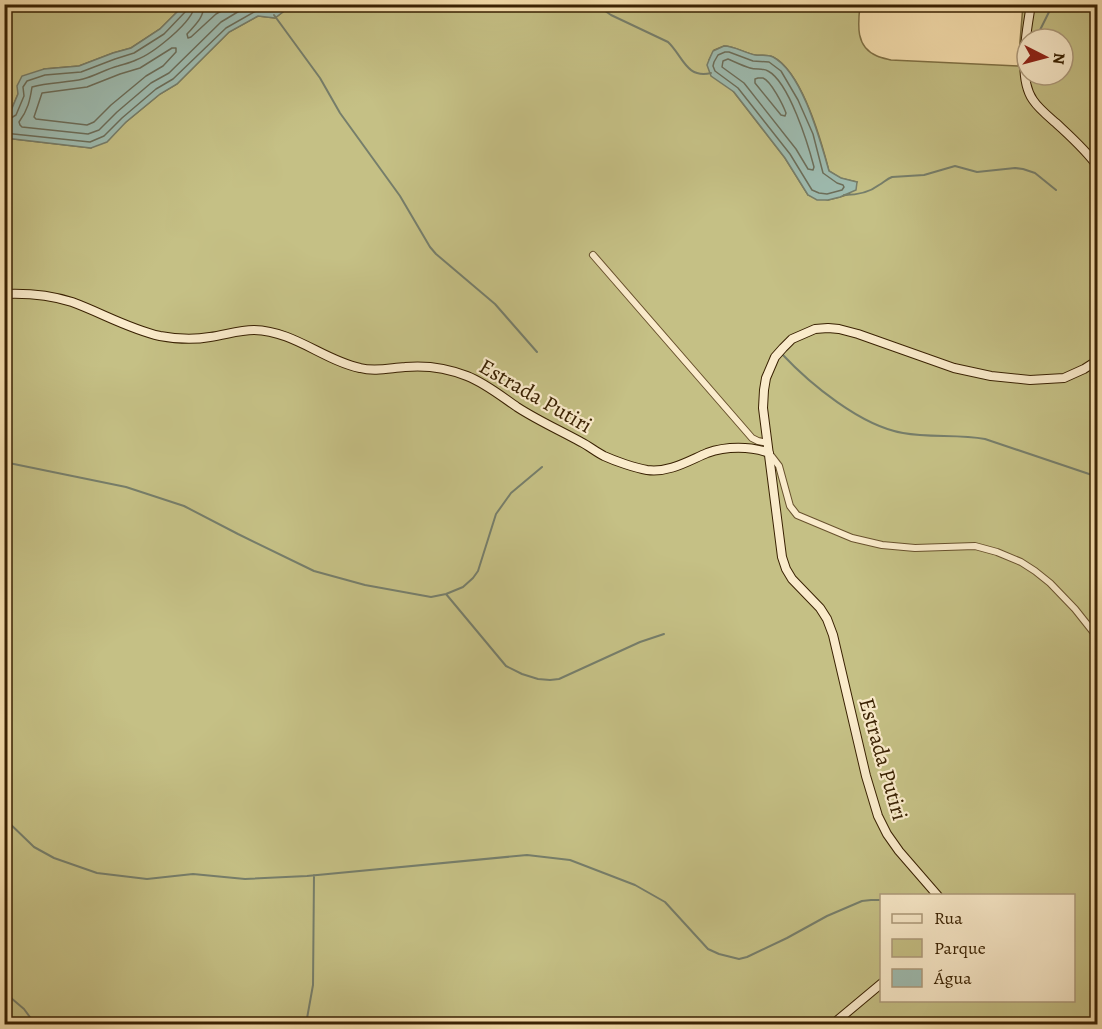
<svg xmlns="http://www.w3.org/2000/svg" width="1102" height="1029" font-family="Alegreya,serif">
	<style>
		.green { fill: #c5c085; stroke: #7f7044; stroke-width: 1.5; fill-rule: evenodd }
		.water { fill: #9ebcb1; stroke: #767e6b; stroke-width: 1.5 }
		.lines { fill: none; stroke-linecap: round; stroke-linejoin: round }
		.shore { stroke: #6c6e5a; stroke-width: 1.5 }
		.stream { stroke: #767e6b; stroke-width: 2 }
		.street-casing { stroke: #68512d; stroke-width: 8 }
		.secondary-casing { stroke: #392102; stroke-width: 10 }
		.street { stroke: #faebcb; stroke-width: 6 }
		.secondary { stroke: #faebcb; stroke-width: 8 }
		.labels { text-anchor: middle; stroke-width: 4.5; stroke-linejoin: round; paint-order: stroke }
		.street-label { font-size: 22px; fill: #392102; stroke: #faebcb }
	</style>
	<rect width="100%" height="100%" fill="#f7e0af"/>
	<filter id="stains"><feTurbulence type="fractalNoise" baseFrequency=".00333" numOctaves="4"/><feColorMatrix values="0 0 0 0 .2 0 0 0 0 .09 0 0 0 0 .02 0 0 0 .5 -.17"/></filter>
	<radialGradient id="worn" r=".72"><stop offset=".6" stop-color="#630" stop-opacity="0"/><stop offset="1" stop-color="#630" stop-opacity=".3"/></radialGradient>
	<!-- green -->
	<path class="green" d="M 5,5 L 184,5 L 160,29 L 131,48 L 113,53 L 79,66 L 44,69 L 18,94 L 10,113 L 7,111 L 5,115 Z
		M 292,5 L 860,5 C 858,24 855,47 877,56 C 881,58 887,59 891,60 L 1018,66 L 1023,5 L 1097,5 L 1097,1020 C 1058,1023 1019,1020 979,1021 C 963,1021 948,1021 932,1024 L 5,1024 L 5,138 L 91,148 L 126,122 L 160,94 L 177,84 L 229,32 L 258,16 L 275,18 ZM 1027,39 L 1063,39 L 1063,75 L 1027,75 ZM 724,46 C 735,46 744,53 755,55 C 761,56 767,54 773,57 C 802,72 821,140 829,171 L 840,178 L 857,182 L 849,194 L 840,197 L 828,200 L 808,195 L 785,158 L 709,60 L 714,50 ZM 882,896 L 1074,896 L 1074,1000 L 882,1000 Z"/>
	<!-- water -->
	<path class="water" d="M 184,5 L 292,5 L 275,18 L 258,16 L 229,32 L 177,84 L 160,94 L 126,122 L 107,142 L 91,148 L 5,138 L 5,115 L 7,111 L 10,113 L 18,94 L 17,86 L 22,76 L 44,69 L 79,66 L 113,53 L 131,48 L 160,29 Z
		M 724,46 C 735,46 744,53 755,55 C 761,56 767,54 773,57 C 802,72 820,140 829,171 L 841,178 L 857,182 L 856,190 L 840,197 L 828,200 L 817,200 L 808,195 L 785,158 L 734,92 L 711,76 L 707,65 L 709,60 L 713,51 Z"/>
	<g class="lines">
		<!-- shore -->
		<path class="shore" d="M 195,4 C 194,22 152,54 136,60 C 130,63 124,64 118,66 C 106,69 95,76 83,79 C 66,83 49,82 32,87 C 30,100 28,110 19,122 L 20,125 L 22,127 L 88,134 L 99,130 L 117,112 L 151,83 L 169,73 L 221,22 L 251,4
			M 204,4 C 204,18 195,25 187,34 L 188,38 L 191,37 L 216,14 L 233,4
			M 172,48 L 176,48 L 176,52 L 163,66 L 146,76 L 111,105 L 94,122 L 87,125 L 36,119 L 34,117 L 42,93 L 87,87 L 120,74 L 140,68 Z
			M 725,52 L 729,52 L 753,61 L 769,62 L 781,71 L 798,100 L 813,134 L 823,173 L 837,183 L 843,185 L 844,187 L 842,190 L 827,194 L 819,193 L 812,190 L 790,154 L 738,88 L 715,71 L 713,66 L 714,62 L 718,55 Z
			M 728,59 C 735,62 743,66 750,68 C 756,70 763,68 768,71 C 789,82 808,144 814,167 L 813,170 L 808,169 L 796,149 L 744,83 L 722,67 L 723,61 Z
			M 758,78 C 759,78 761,78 763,78 C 771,81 783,105 786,113 L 785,116 L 781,115 L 755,83 L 755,79 Z
			M 4,118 L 11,118 L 16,115 L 24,96 L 23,87 L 27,81 L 45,75 L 81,72 L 115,59 L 134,53 L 164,34 L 186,11 L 187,4
			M 4,133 L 90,142 L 104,136 L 122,118 L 156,89 L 173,79 L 226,28 L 256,11 L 273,11 L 282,4"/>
		<!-- stream -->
		<path class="stream" d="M 595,4 L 611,15 L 668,42 C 683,56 686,79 711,73
			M 274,15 L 320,78 L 340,113 L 400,196 L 430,247 L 436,254 L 495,304 L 537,352
			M 1038,34 L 1053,4
			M 844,195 C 856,195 870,192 879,185 C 884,182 887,179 892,177 L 924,175 L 955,166 L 977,172 L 1015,168 L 1023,169 L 1035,173 L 1056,190
			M 782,354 C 810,384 861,426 903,433 C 930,438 958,434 985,439 L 1098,477
			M 4,462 L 126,487 L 184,506 L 238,534 L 314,571 L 365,585 L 431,597 L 446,594 L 463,587 L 473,578 L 478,571 L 496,514 L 511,493 L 542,467
			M 446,594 L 506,666 L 522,674 L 538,679 L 550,680 L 559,679 L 640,642 L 664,634
			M 4,818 L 34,847 L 54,858 L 97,873 L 147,879 L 193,874 L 245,879 L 307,876 L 527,855 L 570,860 L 635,885 L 665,902 L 708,949 L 719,954 L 739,959 L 747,957 L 787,938 L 827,916 L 862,901 L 871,900 L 882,900
			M 4,992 L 24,1009 L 35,1024
			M 306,1024 L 313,985 L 314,875"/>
		<defs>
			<path id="street" d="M 593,255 L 752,438 L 758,441 L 768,443
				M 769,453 L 779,466 L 790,506 L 797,515 L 852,538 L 882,545 L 915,548 L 975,546 L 997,552 L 1021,562 L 1035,571 L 1050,583 L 1075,609 L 1098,638"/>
			<path id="secondary" d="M 1031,4 C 1027,31 1017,77 1033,100 C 1039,109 1048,116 1056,123 C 1071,137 1086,150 1098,167
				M 4,294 C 27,293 50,295 72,302 C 102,313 129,329 160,336 C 176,339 194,340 210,337 C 225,335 239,330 254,330 C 294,331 323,360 360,368 C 375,372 390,368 405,367 C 427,365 447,368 467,376 C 485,383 501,396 517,407 C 537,420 559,430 581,442 C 589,446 596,452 604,456 C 615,461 635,468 647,470 C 669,473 688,461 707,453 C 726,446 751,446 769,453
				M 938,896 L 899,851 L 887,834 L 878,816 L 866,776 L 833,635 L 827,619 L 820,608 L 792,579 L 786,569 L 782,557 L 763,408 L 764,390 L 766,378 L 775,357 L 783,348 L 792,339 L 815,329 L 828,328 L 839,329 L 858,334 L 954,368 L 991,376 L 1030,380 L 1064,378 L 1084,369 L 1098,360
				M 833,1024 L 882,983"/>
		</defs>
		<!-- street casing -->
		<use href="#street" class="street-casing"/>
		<!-- secondary casing -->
		<use href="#secondary" class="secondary-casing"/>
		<!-- street -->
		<use href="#street" class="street"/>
		<!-- secondary -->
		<use href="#secondary" class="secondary"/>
	</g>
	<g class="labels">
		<!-- street labels -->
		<g class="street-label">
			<text transform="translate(536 395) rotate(30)" y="8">Estrada Putiri</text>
			<text transform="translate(884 759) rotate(74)" y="8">Estrada Putiri</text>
		</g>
	</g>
	<!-- margin -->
	<rect width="1102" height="1029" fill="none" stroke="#f7e0af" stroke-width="24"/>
	<rect x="6" y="6" width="1090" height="1017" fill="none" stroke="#392102" stroke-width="3"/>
	<rect x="12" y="12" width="1078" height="1005" fill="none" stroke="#392102" stroke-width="1.5"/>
	<!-- legend -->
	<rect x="880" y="894" width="195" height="108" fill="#faebcb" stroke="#ad9a7b" stroke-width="1.5"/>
	<rect x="892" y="914" width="30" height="9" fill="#faebcb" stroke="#ad9a7b" stroke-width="1.5"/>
	<text x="934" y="924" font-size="18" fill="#392102">Rua</text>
	<rect x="892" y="939" width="30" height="18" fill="#c5c085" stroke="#ad9a7b" stroke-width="1.5"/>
	<text x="934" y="954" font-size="18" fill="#392102">Parque</text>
	<rect x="892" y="969" width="30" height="18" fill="#9ebcb1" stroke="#ad9a7b" stroke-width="1.5"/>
	<text x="934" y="984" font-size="18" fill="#392102">Água</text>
	<!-- north arrow -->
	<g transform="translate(1045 57) rotate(96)"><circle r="28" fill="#faebcb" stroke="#ad9a7b" stroke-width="1.5"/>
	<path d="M0-4.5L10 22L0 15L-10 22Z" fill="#8f2418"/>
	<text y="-9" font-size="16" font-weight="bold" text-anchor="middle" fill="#392102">N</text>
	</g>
	<rect width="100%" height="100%" filter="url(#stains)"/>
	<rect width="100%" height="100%" fill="url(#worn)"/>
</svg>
